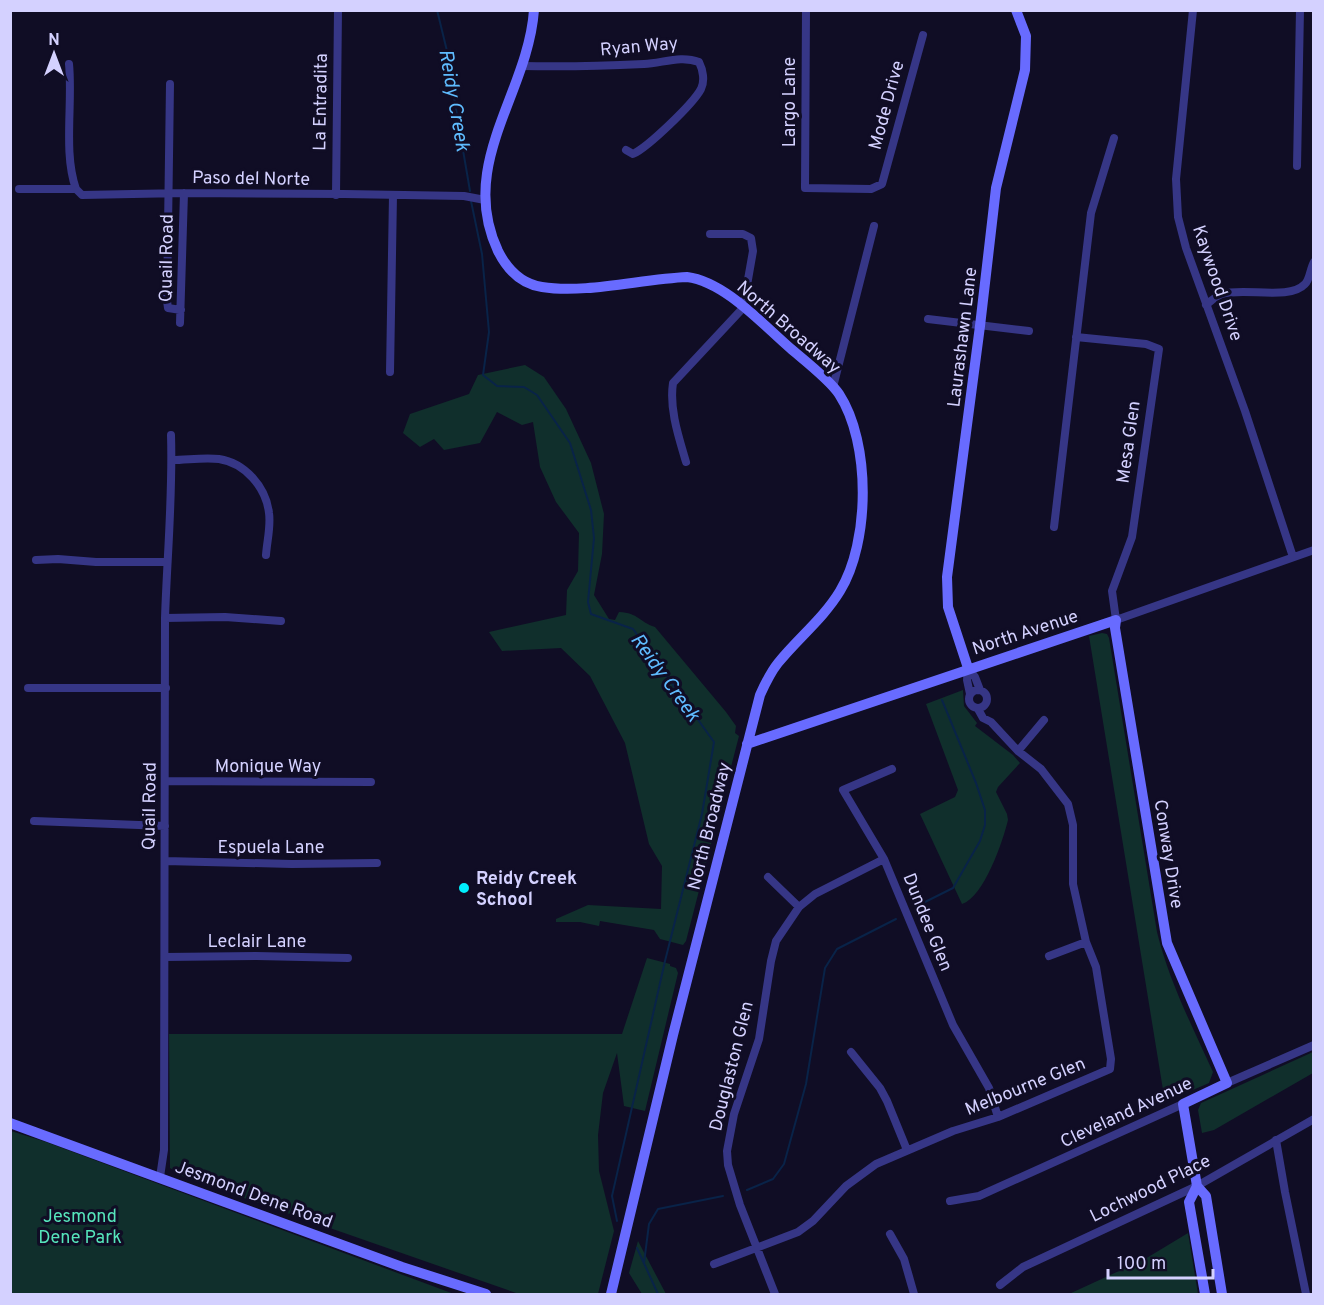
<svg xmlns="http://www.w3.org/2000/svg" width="1324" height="1305" font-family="Overpass,sans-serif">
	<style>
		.green { fill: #102f2c }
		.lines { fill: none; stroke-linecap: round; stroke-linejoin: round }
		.stream { stroke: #092348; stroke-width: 2 }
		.street { stroke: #363686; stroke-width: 8 }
		.secondary { stroke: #686bff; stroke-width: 10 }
		.poi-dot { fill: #00eefc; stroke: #100d25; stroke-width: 2 }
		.labels { text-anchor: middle; stroke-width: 6; stroke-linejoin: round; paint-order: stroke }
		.street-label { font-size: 18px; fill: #d4d1ff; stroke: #100d25 }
		.poi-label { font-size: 18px; font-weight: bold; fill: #d4d1ff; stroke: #100d25; text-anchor: start }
		.park-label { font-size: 18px; fill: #56e5bb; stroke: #100d25 }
		.water-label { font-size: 20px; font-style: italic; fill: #5fbcff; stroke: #100d25 }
	</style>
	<rect width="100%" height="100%" fill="#100d25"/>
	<!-- green -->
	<path class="green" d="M 525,365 L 544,377 L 566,409 L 591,463 L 604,514 L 602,554 L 594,595 L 609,619 L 615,620 L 619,612 C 639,613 639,622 655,627 L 726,712 L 736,726 L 735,733 L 739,736 L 686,941 L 683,945 L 660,939 L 654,930 L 600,921 L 599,926 L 580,922 L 556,922 L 556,919 L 588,905 L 661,909 L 662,866 L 649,844 L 625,743 L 590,676 L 561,648 L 502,651 L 489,632 L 566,615 L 567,590 L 578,571 L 579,533 L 556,502 L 540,467 L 533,422 L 522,425 L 497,412 L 480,443 L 444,450 L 434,439 L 420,447 L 403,433 L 410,414 L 469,394 L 478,375 Z
		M 1102,633 L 1107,634 L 1109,638 L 1157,932 C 1169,981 1192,1026 1213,1072 L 1209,1083 L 1165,1102 L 1089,636 Z
		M 963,690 L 964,706 L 977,723 L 975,726 L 1013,755 L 1020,763 L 998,787 L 996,792 L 1007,814 L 1008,820 C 1003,841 984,897 962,904 L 920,814 L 955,797 L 958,790 L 926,704 Z
		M 647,958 L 670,964 L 670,966 L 676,968 L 678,973 L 645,1111 L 624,1106 L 617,1053 L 603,1093 L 598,1135 L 599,1171 L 614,1231 L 598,1294 L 519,1294 L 184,1177 L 170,1168 L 169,1034 L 622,1034 Z
		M 1313,1052 L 1313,1073 L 1214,1130 L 1202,1133 L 1198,1110 L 1201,1103 Z
		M 11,1131 L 46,1142 L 454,1294 L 11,1294 Z
		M 1188,1233 L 1198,1294 L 1069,1294 L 1145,1259 Z
		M 638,1241 L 666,1294 L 642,1294 L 629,1273 Z"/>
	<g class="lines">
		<!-- stream -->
		<path class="stream" d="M 437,10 L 447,51 L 450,74 L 470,191
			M 471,201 L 482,254 L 489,332 L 483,375 L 497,386 L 524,387 L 537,395 L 570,443 L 591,510 L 594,538 L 588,602 L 591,614 L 633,629 L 714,742 L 702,814 L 665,961 L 612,1196 L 617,1221
			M 917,906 L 953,888 L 980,841 L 985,825 L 985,810 L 976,783 L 942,700
			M 747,1190 L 773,1179 L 784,1164 L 806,1084 L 825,968 L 837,949 L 896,919
			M 637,1248 L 658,1294
			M 644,1263 L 649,1224 L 658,1209 L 723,1196"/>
		<!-- street -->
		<path class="street" d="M 806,10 L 805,188 L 871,189 L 882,184 L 923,35
			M 1193,10 L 1176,179 L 1178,217 L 1186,248 L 1245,411 L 1293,557
			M 69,64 C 73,103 63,153 76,189
			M 522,66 C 563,67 603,66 644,64 C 663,63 681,55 699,62 C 703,70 705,81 701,89 C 693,104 648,147 633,154 L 626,150
			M 170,84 L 167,301 L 168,308 L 181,310
			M 1297,166 L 1300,10
			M 19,189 L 76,189 L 82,195 L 184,193 L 344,194 L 464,196 L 485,200
			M 336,195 L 338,10
			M 1206,305 C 1211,301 1216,296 1222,294 C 1245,287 1289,301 1305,284 C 1310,279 1310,269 1314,262
			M 928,319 L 1029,331
			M 180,323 L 184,193
			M 1076,337 L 1146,344 L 1159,349 L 1132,537 L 1112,591 L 1116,620 L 1314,550
			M 390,372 L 393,195
			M 833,387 L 874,226
			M 172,460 C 187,460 204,457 219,459 C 245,463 266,487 269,513 C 271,526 267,541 266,555
			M 686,462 C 679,438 669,409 673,383 L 743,308 L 753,251 L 751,238 L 743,234 L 710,234
			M 1054,527 L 1091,213 L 1114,138
			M 36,560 L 58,559 L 96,562 L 167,562
			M 165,618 L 225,617 L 281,621
			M 968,668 L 967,680 L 970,694
			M 968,668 L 975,677 L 980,690
			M 28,688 L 166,688
			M969 699a9 9 0 1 1 18 0a9 9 0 1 1-18 0Z
			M 1018,751 L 1044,720
			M 892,769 L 843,790 L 884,859 L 953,1025 L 989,1088 L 998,1117
			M 166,781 L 371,782
			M 34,821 L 165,826
			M 165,861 L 292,864 L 377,863
			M 768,877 L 799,907
			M 1049,956 L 1086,942
			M 165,957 L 256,956 L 348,958
			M 851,1052 L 880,1088 L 887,1101 L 907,1150
			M 1227,1083 L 1314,1045
			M 1276,1140 L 1285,1192 L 1306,1294
			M 160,1177 L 164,1150 L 165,618 C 167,557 173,496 171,435
			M 950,1201 L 979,1196 L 1183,1104
			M 890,1234 L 904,1259 L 914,1294
			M 714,1264 L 798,1232 L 813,1221 L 846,1186 L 876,1164 L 953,1131 L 998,1117 L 1110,1069 L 1111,1059 L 1096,967 L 1086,942 L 1073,884 L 1073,825 L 1068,804 L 1041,769 L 1018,751 L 991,722 L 983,718 L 978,709
			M 1000,1285 L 1023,1267 L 1197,1186 L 1314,1119
			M 775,1294 L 740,1205 L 728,1165 L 727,1151 L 734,1114 L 759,1039 L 771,961 L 776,941 L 799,907 L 815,894 L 884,859"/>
		<!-- secondary -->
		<path class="secondary" d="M 534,10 C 528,94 457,164 498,251 C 507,269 521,284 542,287 C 585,294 641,279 687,277 C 725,282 761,323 790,348 C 804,360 830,380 839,394 C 871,443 870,542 840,591 C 823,619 798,638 778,663 C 770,673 765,684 760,695 L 673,1035 L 611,1294
			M 968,668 L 948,607 L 947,577 L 980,326 L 996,188 L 1025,70 L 1026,36 L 1016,10
			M 747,744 L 1116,620 L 1115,628 L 1167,943 L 1227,1083 L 1183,1104 L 1197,1186 L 1206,1196 L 1222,1294
			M 10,1123 L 402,1267 L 486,1294
			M 1197,1186 L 1189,1202 L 1205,1294"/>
	</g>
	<!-- markers -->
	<circle class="poi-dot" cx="464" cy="888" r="6"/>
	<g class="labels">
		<!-- street labels -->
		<g class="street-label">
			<text transform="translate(639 46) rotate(-5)" y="6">Ryan Way</text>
			<text transform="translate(320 102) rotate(-89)" y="6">La Entradita</text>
			<text transform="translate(789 102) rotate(-90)" y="6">Largo Lane</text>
			<text transform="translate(886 105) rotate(-75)" y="6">Mode Drive</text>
			<text transform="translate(251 178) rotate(1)" y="6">Paso del Norte</text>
			<text transform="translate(166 258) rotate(-89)" y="6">Quail Road</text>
			<text transform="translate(1218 283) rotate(71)" y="6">Kaywood Drive</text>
			<text transform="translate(789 327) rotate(41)" y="6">North Broadway</text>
			<text transform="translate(962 337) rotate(-83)" y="6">Laurashawn Lane</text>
			<text transform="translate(1128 442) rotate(-82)" y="6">Mesa Glen</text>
			<text transform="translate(1025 632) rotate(-18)" y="6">North Avenue</text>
			<text x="268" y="772">Monique Way</text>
			<text transform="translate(149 806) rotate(-89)" y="6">Quail Road</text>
			<text transform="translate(709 826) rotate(-76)" y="6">North Broadway</text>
			<text x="271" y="853">Espuela Lane</text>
			<text transform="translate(1169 854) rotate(81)" y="6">Conway Drive</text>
			<text transform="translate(928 922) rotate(68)" y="6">Dundee Glen</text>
			<text x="257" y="947">Leclair Lane</text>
			<text transform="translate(731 1066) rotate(-76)" y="6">Douglaston Glen</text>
			<text transform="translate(1025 1086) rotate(-22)" y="6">Melbourne Glen</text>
			<text transform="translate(1126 1112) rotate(-25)" y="6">Cleveland Avenue</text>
			<text transform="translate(1150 1188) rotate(-26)" y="6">Lochwood Place</text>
			<text transform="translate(254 1194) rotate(20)" y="6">Jesmond Dene Road</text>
		</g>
		<!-- poi labels -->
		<g class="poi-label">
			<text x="476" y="884">Reidy Creek<tspan x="476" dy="21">School</tspan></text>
		</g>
		<!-- park labels -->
		<g class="park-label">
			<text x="80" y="1222">Jesmond<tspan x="80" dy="21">Dene Park</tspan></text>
		</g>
		<!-- water labels -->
		<g class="water-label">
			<text transform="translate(455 100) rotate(80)" y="7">Reidy Creek</text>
			<text transform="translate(666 677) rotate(54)" y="7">Reidy Creek</text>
		</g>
	</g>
	<!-- border -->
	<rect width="1324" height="1305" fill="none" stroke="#d4d1ff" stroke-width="24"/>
	<!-- north arrow -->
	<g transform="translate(54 54)" stroke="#100d25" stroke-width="4.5" paint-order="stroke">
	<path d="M0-4.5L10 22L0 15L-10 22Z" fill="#d4d1ff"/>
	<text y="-9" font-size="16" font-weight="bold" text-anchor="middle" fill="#d4d1ff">N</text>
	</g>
	<!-- scale -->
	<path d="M1108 1269v9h105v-9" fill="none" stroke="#d4d1ff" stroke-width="3"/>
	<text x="1117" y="1269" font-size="18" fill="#d4d1ff" stroke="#100d25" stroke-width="4.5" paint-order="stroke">100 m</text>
</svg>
